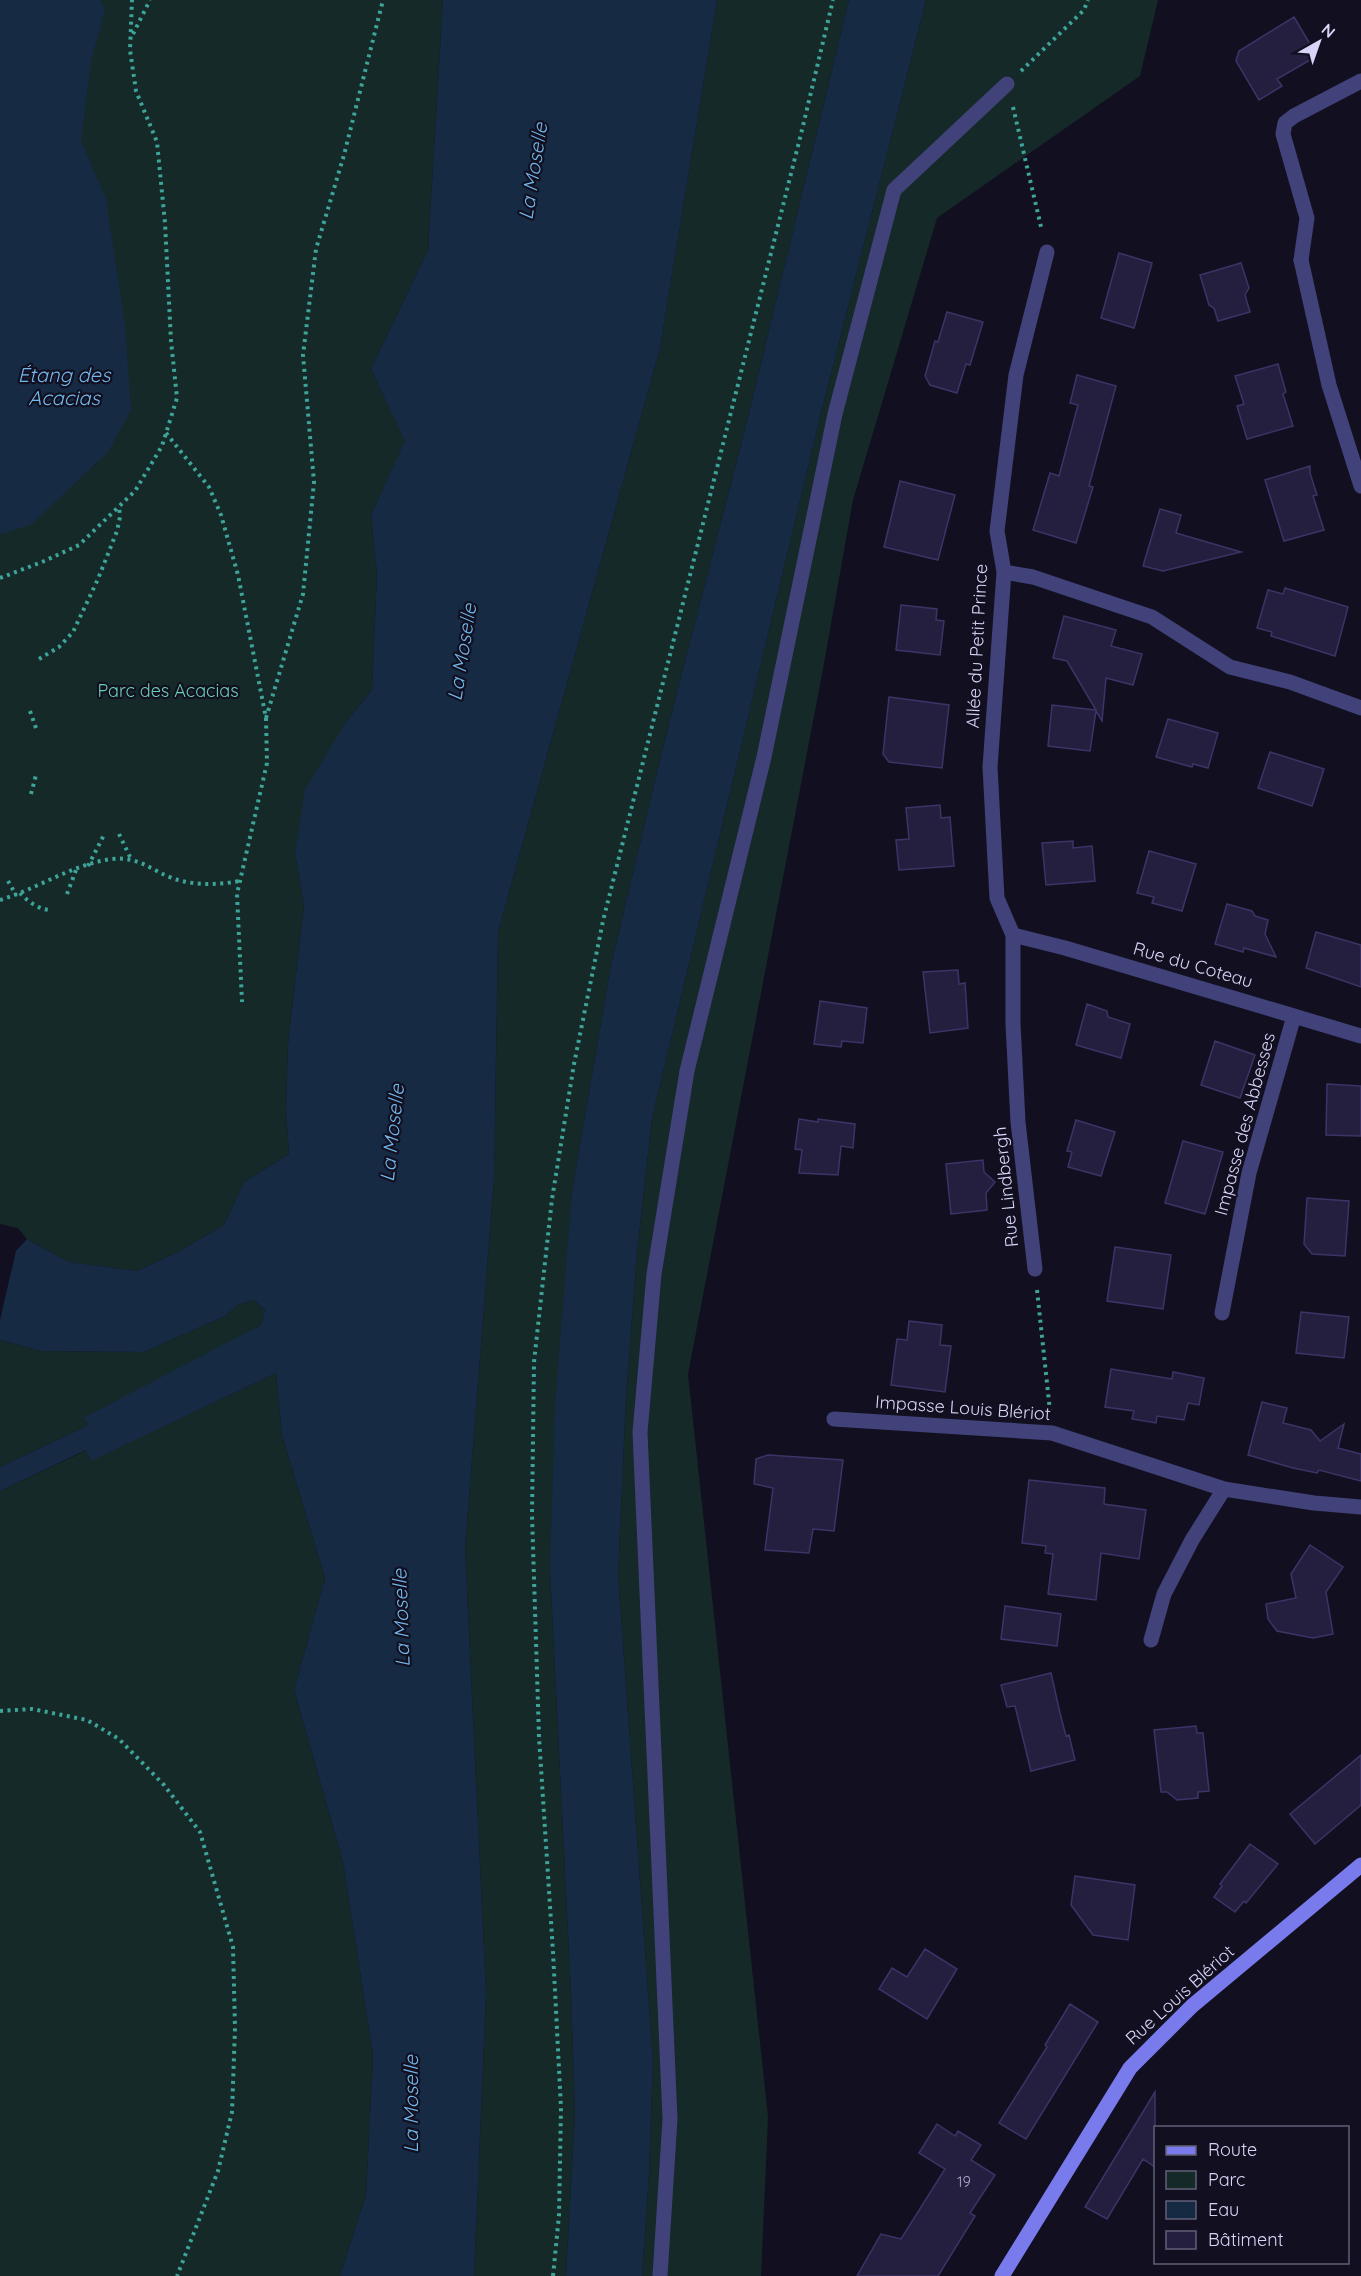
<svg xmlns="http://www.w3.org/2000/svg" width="1361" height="2276" font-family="Quicksand,sans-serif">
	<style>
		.green { fill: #142928 }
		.water { fill: #162a44 }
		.building { fill: #241f3f; stroke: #3c3467; stroke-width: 1.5 }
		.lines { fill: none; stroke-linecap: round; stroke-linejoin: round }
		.path { stroke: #3ea499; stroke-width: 4; stroke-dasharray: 3 4.5; stroke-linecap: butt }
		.lane { stroke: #414279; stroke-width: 15 }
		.street { stroke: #414279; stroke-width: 15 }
		.secondary { stroke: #797bed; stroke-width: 15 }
		.labels { text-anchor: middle; stroke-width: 4.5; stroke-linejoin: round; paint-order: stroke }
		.number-label { font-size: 15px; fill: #aba8ca }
		.street-label { font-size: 18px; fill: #d8d5f9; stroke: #121020 }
		.park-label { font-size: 18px; fill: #6bcfb2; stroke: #121020 }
		.water-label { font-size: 20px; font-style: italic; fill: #71b8ec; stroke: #121020 }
	</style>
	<rect width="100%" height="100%" fill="#121020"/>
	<!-- green -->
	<path class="green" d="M 0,0 L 443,0 L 428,250 L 371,369 L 406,441 L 371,515 L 377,574 L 372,690 L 346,722 L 295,852 L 304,906 L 288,1044 L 286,1111 L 289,1154 L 244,1182 L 224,1225 L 180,1251 L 137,1271 L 69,1262 L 27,1239 L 18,1228 L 0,1224 Z
		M 717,0 L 849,0 L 745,429 L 663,747 L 611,965 L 572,1191 L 550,1570 L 571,1993 L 575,2113 L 566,2276 L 474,2276 L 486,1993 L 465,1548 L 494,1179 L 498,932 L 660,348 Z
		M 926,0 L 1158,0 L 1140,76 L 937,218 L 853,500 L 823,669 L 688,1374 L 768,2117 L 761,2276 L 642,2276 L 649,2174 L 653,2062 L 618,1575 L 626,1397 L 637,1252 L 652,1118 L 820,417 Z
		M 254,1300 L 265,1310 L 261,1325 L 84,1419 L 89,1425 L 0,1467 L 0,1340 L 41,1351 L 144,1352 L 225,1316 L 238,1305 Z
		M 276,1373 L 282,1435 L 325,1578 L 294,1690 L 343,1862 L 373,2055 L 366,2195 L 340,2276 L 0,2276 L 0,1491 L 87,1450 L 91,1460 Z"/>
	<!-- water -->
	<path class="water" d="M 0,0 L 100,0 L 105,10 L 91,61 L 81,141 L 106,199 L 125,325 L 131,410 L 108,452 L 32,524 L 2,534 L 0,532 Z
		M 443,0 L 717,0 L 660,348 L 498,932 L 494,1179 L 465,1548 L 486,1993 L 474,2276 L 340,2276 L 366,2195 L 373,2055 L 343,1862 L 294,1690 L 325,1578 L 282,1435 L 276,1373 L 91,1461 L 86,1450 L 0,1491 L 0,1467 L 89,1425 L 83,1418 L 261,1325 L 265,1310 L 254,1300 L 238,1305 L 225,1316 L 144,1352 L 41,1351 L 0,1340 L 0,1320 L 16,1251 L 27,1239 L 69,1262 L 137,1271 L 180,1251 L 224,1225 L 244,1182 L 289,1154 L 286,1111 L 288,1044 L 304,906 L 295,853 L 305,790 L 346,722 L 372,690 L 377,574 L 371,515 L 405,441 L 371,369 L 428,250 Z
		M 849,0 L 926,0 L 820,417 L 652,1118 L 637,1252 L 626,1397 L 618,1575 L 653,2062 L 649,2174 L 642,2276 L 566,2276 L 575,2113 L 571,1993 L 550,1569 L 555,1405 L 572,1191 L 611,965 L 663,747 L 745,429 Z"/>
	<!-- building -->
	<path class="building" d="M 1294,17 L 1317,56 L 1277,79 L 1282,86 L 1259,100 L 1236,61 L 1239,51 Z
		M 1119,253 L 1152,263 L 1134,328 L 1101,318 Z
		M 1241,263 L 1249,288 L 1245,295 L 1250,312 L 1218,321 L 1214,308 L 1209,305 L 1200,275 Z
		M 947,312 L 983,322 L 970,365 L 966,364 L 957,393 L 930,385 L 925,376 L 935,341 L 938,342 Z
		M 1278,364 L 1286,392 L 1283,394 L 1293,426 L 1247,439 L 1237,406 L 1244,404 L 1235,376 Z
		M 1077,375 L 1116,386 L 1089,486 L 1093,487 L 1076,543 L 1033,530 L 1050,473 L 1059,476 L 1078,405 L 1070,403 Z
		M 1310,466 L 1310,473 L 1317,495 L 1313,496 L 1324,530 L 1284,541 L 1265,480 Z
		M 900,481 L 955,495 L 938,560 L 884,547 Z
		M 1160,509 L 1181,515 L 1176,533 L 1241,552 L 1163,571 L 1143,566 Z
		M 1285,588 L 1348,607 L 1335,656 L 1271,636 L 1272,632 L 1257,628 L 1268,590 L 1283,594 Z
		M 901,605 L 937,609 L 936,620 L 944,621 L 940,655 L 896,650 Z
		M 1064,616 L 1116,630 L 1111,646 L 1142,654 L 1133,685 L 1106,678 L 1102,721 L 1096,711 L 1090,751 L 1048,746 L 1052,705 L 1096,710 L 1067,661 L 1053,658 Z
		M 889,697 L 949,705 L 942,768 L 889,762 L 883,754 Z
		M 1168,719 L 1218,733 L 1208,768 L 1193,764 L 1192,767 L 1156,757 Z
		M 1270,752 L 1324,769 L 1312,806 L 1258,788 Z
		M 940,805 L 941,818 L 950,817 L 954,866 L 899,870 L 896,840 L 909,839 L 906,808 Z
		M 1073,841 L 1073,848 L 1092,846 L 1095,881 L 1046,885 L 1042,843 Z
		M 1149,851 L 1196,864 L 1182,911 L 1152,903 L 1154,897 L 1137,893 Z
		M 1227,904 L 1252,911 L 1255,916 L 1268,920 L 1265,934 L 1276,957 L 1244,948 L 1243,952 L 1215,944 Z
		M 1316,932 L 1361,945 L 1361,987 L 1306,968 Z
		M 958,970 L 959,984 L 965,983 L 968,1028 L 930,1033 L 923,972 Z
		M 820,1001 L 867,1008 L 863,1043 L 842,1041 L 841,1047 L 814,1044 Z
		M 1087,1004 L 1107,1011 L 1108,1017 L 1130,1024 L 1121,1058 L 1076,1045 Z
		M 1215,1041 L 1255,1055 L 1240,1098 L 1201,1085 Z
		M 1327,1084 L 1361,1086 L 1361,1136 L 1326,1135 Z
		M 799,1119 L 818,1122 L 818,1119 L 855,1124 L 853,1148 L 841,1146 L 838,1175 L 799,1173 L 802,1150 L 795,1149 Z
		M 1076,1120 L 1115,1132 L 1101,1176 L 1068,1167 L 1072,1152 L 1067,1151 Z
		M 1183,1141 L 1223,1152 L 1205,1214 L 1165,1203 Z
		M 983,1160 L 984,1172 L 995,1182 L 986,1193 L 987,1210 L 951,1214 L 946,1164 Z
		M 1307,1198 L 1349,1201 L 1345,1256 L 1312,1254 L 1304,1244 Z
		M 1115,1247 L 1171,1255 L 1163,1309 L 1107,1301 Z
		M 1301,1312 L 1349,1317 L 1344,1358 L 1296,1353 Z
		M 909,1321 L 942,1325 L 940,1345 L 951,1346 L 945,1392 L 891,1385 L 897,1339 L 907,1340 Z
		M 1111,1369 L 1172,1379 L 1173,1372 L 1204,1378 L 1199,1405 L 1188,1403 L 1184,1420 L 1157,1416 L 1156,1423 L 1132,1419 L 1134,1411 L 1105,1407 Z
		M 1262,1402 L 1287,1408 L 1283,1423 L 1311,1430 L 1320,1441 L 1344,1424 L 1338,1448 L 1361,1454 L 1361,1481 L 1319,1470 L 1317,1473 L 1293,1468 L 1248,1455 Z
		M 768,1455 L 843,1460 L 834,1531 L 813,1529 L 809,1553 L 765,1550 L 773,1488 L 754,1484 L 756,1459 Z
		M 1029,1480 L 1105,1488 L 1104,1504 L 1146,1510 L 1139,1559 L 1101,1553 L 1096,1600 L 1048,1594 L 1053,1554 L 1045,1553 L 1046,1546 L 1022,1543 Z
		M 1310,1545 L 1343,1567 L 1326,1592 L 1333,1634 L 1313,1638 L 1277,1631 L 1268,1619 L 1266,1604 L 1296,1598 L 1291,1574 Z
		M 1005,1606 L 1061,1614 L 1057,1646 L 1001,1639 Z
		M 1051,1673 L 1060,1713 L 1066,1736 L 1069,1735 L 1075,1760 L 1031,1771 L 1015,1706 L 1007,1707 L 1001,1685 Z
		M 1196,1726 L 1197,1733 L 1203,1733 L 1209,1791 L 1198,1792 L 1198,1798 L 1177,1800 L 1167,1792 L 1161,1792 L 1154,1730 Z
		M 1361,1755 L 1361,1805 L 1315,1844 L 1290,1814 Z
		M 1250,1844 L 1278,1864 L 1246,1903 L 1244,1901 L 1235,1912 L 1214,1897 L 1222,1886 L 1220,1884 Z
		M 1075,1876 L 1135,1885 L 1128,1940 L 1093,1935 L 1071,1905 Z
		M 925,1949 L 957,1969 L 927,2019 L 879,1989 L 892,1968 L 907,1977 Z
		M 1070,2004 L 1098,2022 L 1026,2139 L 999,2123 L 1047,2047 L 1045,2045 Z
		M 1155,2092 L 1155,2167 L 1143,2159 L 1107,2219 L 1085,2207 Z
		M 937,2124 L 955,2136 L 958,2131 L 981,2145 L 971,2160 L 995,2175 L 970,2213 L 975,2216 L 938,2276 L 857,2276 L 881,2234 L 901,2239 L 945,2169 L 919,2153 Z"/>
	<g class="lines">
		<!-- path -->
		<path class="path" d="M 133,34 L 150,0
			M 1021,71 L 1084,10 L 1088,0
			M 1013,107 L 1042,231
			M 166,433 L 209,487 L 221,515 L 238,575 L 266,718 L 267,763 L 237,894 L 242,1002
			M 0,578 L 42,562 L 79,545 L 135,491 L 162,446 L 177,398 L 171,341 L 165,223 L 157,142 L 136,91 L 130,50 L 132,0
			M 39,659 L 59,647 L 73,632 L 98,579 L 117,531 L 120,517 L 119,506
			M 30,711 L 36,728
			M 266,718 L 303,594 L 314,482 L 303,355 L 316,249 L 344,155 L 383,0
			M 31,794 L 36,775
			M 119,834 L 132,861
			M 88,866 L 105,833
			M 8,881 L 16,895
			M 20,893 C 27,901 40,910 50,910
			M 67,894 L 76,870
			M 0,900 C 37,889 73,864 112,859 C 138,856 151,870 172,878 C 194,886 218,885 240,881
			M 1037,1290 L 1050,1411
			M 0,1711 L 32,1709 L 87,1720 L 119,1739 L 164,1785 L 200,1832 L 233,1947 L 235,2028 L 232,2112 L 218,2171 L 177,2276
			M 553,2276 L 559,2215 L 561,2108 L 553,1952 L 539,1737 L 532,1515 L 534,1362 L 552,1199 L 574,1064 L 603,921 L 802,130 L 833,0"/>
		<!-- lane -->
		<path class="lane" d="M 1301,260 L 1307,218 L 1283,134 L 1285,123 L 1294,116 L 1361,81"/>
		<!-- street -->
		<path class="street" d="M 1301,260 L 1329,385 L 1361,486
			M 1004,572 L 1033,577 L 1152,617 L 1230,667 L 1290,682 L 1361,708
			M 1013,935 L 1065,948 L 1361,1036
			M 1035,1269 L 1018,1122 L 1013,1024 L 1013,935 L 997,898 L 990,767 L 1004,572 L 997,531 L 1016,375 L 1047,252
			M 1222,1313 L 1249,1173 L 1294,1016
			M 834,1419 L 1052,1433 L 1224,1489 L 1314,1503 L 1361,1507
			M 1151,1640 L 1164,1594 L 1192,1540 L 1224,1489
			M 660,2276 L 670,2119 L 640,1432 L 654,1274 L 687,1071 L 764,757 L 835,414 L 894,190 L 1007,84"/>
		<!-- secondary -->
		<path class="secondary" d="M 1002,2276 L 1130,2068 L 1192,2006 L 1361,1865"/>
	</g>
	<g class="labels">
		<!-- number labels -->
		<g class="number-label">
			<text x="964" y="2187">19</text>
		</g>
		<!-- street labels -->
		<g class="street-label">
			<text transform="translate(977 646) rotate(-87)" y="6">Allée du Petit Prince</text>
			<text transform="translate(1193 965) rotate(16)" y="6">Rue du Coteau</text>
			<text transform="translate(1245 1124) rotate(-75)" y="6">Impasse des Abbesses</text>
			<text transform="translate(1006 1187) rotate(-96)" y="6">Rue Lindbergh</text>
			<text transform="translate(963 1408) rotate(4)" y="6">Impasse Louis Blériot</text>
			<text transform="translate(1180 1995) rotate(-42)" y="6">Rue Louis Blériot</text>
		</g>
		<!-- park labels -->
		<g class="park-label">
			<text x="168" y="697">Parc des Acacias</text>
		</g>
		<!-- water labels -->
		<g class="water-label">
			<text transform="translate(533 171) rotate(-81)" y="7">La Moselle</text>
			<text x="64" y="382">Étang des<tspan x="64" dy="23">Acacias</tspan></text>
			<text transform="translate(462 652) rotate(-81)" y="7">La Moselle</text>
			<text transform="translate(392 1133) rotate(-84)" y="7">La Moselle</text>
			<text transform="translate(401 1618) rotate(-92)" y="7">La Moselle</text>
			<text transform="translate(411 2104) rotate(-90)" y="7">La Moselle</text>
		</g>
	</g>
	<!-- legend -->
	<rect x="1154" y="2126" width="195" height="138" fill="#121020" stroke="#615f77" stroke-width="1.5"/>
	<rect x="1166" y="2146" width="30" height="9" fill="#797bed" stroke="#615f77" stroke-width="1.5"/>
	<text x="1208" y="2156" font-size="18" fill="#d8d5f9">Route</text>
	<rect x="1166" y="2171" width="30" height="18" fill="#142928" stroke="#615f77" stroke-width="1.5"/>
	<text x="1208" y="2186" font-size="18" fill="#d8d5f9">Parc</text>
	<rect x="1166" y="2201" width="30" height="18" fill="#162a44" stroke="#615f77" stroke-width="1.5"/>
	<text x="1208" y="2216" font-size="18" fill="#d8d5f9">Eau</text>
	<rect x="1166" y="2231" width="30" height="18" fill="#241f3f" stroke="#615f77" stroke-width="1.5"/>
	<text x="1208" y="2246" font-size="18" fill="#d8d5f9">Bâtiment</text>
	<!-- north arrow -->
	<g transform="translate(1319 42) rotate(40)" stroke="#121020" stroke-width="4.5" paint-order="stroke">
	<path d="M0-4.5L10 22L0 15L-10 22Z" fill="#d8d5f9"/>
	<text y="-9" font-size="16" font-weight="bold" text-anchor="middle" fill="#d8d5f9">N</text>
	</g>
</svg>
